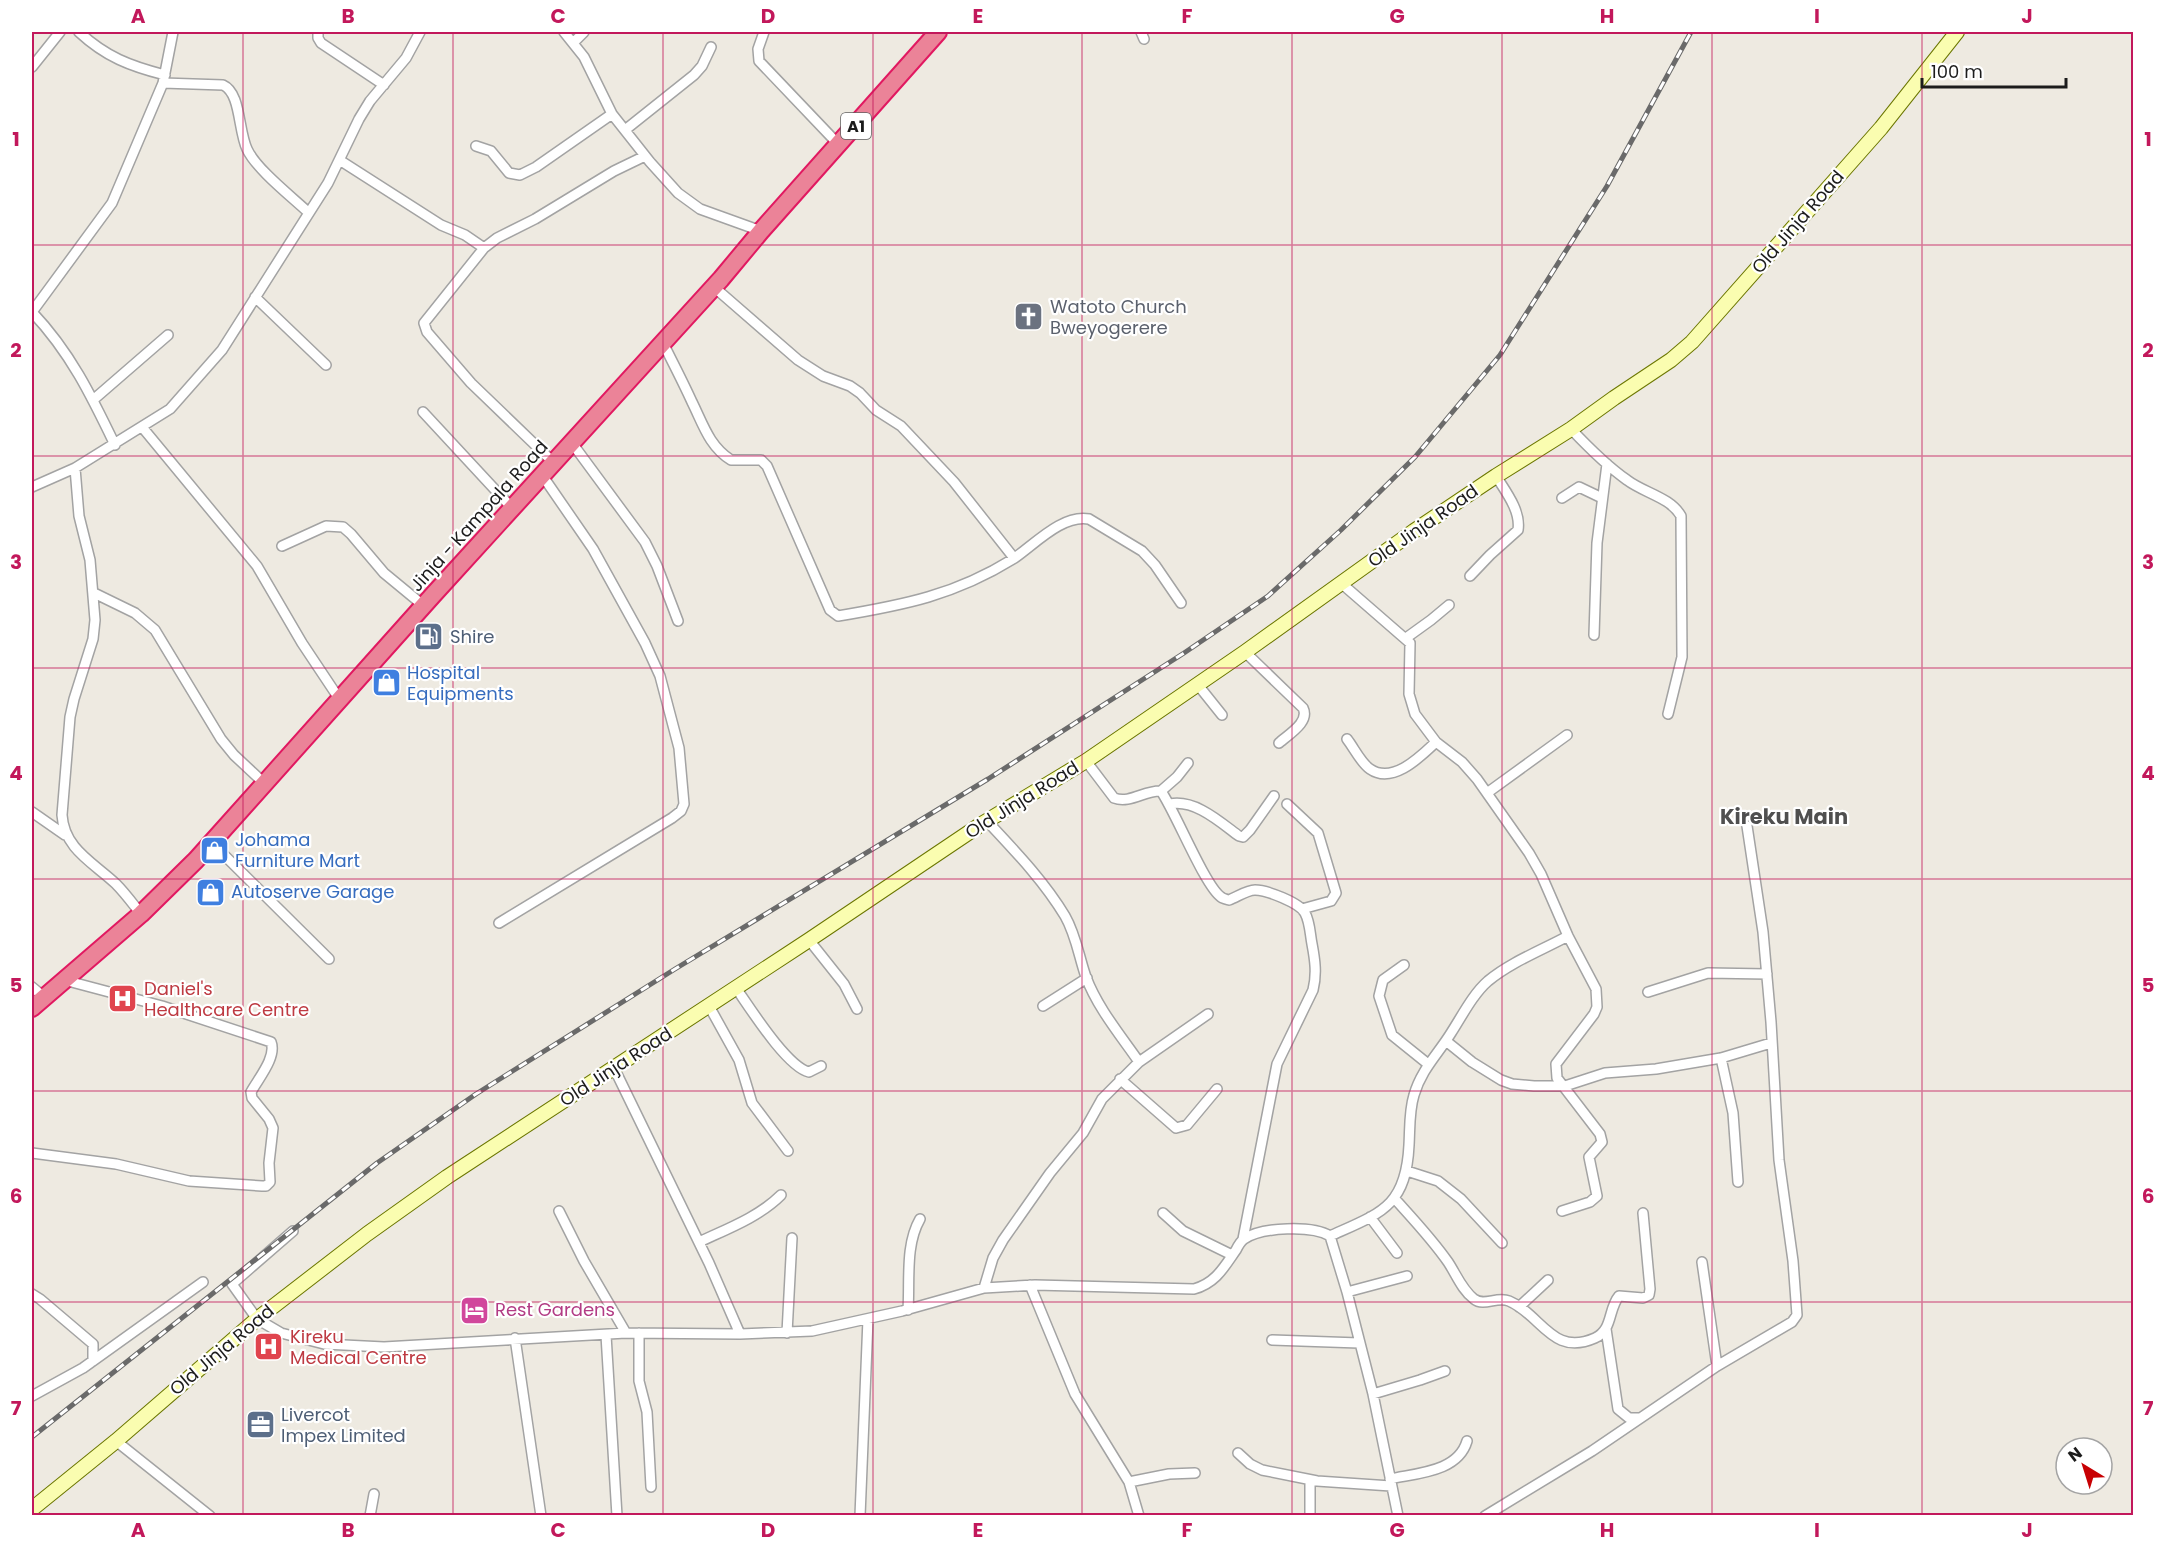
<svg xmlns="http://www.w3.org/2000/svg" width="2165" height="1547" font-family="Poppins,sans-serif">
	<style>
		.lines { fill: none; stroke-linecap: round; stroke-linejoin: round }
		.street-casing { stroke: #a3a3a3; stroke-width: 12 }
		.secondary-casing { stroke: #6b7600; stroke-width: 16 }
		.highway-casing { stroke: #e11961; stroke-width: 20 }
		.street { stroke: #fff; stroke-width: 9 }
		.secondary { stroke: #fafdb0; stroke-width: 14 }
		.highway { stroke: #eb8398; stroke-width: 16 }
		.rail-casing { stroke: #6a6a6a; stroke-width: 5 }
		.rail { stroke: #fff; stroke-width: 3; stroke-dasharray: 9; stroke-linecap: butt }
		.grid { fill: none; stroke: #c2185b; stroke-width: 1.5; stroke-opacity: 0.55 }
		.labels { text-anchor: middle; stroke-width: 4.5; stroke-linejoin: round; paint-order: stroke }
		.shield { fill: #fff; stroke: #606060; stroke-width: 1.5 }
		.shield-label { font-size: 16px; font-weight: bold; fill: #1c1c1c }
		.street-label { font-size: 18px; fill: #1c1c1c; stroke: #fff }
		.worship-label { font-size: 18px; fill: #5b616d; stroke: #fff; text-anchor: start }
		.service-label { font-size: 18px; fill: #4e5e75; stroke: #fff; text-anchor: start }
		.shop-label { font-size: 18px; fill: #366cbe; stroke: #fff; text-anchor: start }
		.health-label { font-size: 18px; fill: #be3a42; stroke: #fff; text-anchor: start }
		.hotel-label { font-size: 18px; fill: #b23c85; stroke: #fff; text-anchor: start }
		.quarter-label { font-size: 21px; font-weight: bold; fill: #4f4f4f; stroke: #fff }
		.neatline { fill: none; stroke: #c2185b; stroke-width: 2 }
		.grid-label { font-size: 20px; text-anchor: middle; font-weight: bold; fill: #c2185b }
	</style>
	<rect width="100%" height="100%" fill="#eeeae1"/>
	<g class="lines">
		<defs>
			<path id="street" d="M 79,32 C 106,57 130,66 165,75
				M 318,32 L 318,38 L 321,43 L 384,85
				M 564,32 L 584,57 L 612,114 L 650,162 L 678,193 L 700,209 L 761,231
				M 764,32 L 758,49 L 759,61 L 839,145
				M 1141,32 L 1144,39
				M 573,43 L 584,32
				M 32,67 L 60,32
				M 163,83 L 223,85 C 241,93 238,130 247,149 C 256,169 292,197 309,213
				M 625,130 L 694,75 L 702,66 L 711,47
				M 476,146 L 491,151 L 509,173 L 520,175 L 536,167 L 612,114
				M 341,161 L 441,225 L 465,235 L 484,248
				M 714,287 L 798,360 L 823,376 L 850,386 L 860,393 L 876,410 L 901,426 L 954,482 L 1014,558
				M 255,297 L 326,365
				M 32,312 L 112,203 L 163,83 L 173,32
				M 32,312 C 70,352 91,395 115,445
				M 663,343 C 673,363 683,382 692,402 C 703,424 709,446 731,460 L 761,460 L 767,466 L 830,610 L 838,616 C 904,605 955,595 1013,559 C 1034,545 1062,514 1089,519 L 1142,551 L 1155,565 L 1181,603
				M 93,400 L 168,335
				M 423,412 L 512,508
				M 142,427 L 257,566 L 302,643 L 340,700
				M 1571,429 C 1588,447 1607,466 1627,480 C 1644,493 1670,497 1681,516 L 1682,657 L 1668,714
				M 572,443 L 645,542 L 657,566 L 678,621
				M 554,463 L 471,383 L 427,332 L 424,323 L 484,248 L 497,238 L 535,219 L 614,171 L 645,156
				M 75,468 L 79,516 L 90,560 L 95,620 L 93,639 L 74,699 L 70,717 L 62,815 C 64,849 94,863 116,884 C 125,893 133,904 141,914
				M 32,487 L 75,468 L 170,409 L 222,350 L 328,183 L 359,119 L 370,101 L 406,58 L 420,32
				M 1562,498 L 1579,487 L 1602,498
				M 282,546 L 326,526 L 343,527 L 351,534 L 384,573 L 424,606
				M 1470,576 L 1490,555 L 1518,530 C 1521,511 1506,492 1496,476
				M 1341,583 L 1410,643 L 1409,694 L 1415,714 L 1436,742 L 1462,762 L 1477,779 L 1529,853 L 1541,874 L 1568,936 L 1596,989 L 1597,1007 L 1594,1014 L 1556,1064 L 1557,1078 L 1600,1134 L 1602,1142 L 1589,1157 L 1597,1196 L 1590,1202 L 1562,1211
				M 94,593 L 135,613 L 155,630 L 221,739 L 234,755 L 265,784
				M 1594,635 L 1597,543 L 1607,464
				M 1406,638 L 1431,620 L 1449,605
				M 1245,652 L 1303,708 C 1310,722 1289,734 1279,743
				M 1198,685 L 1222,715
				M 1347,739 C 1354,748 1361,763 1370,769 C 1393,785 1421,756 1436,742
				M 1086,761 L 1114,798 C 1130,804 1145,790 1161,791 C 1176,813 1205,886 1221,897 C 1222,898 1228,900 1229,900 C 1237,897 1247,890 1255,890 C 1267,890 1300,903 1305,913 C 1310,922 1310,934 1312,944 C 1315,960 1317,974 1313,990 L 1277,1064 L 1243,1239
				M 1161,791 L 1177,777 L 1188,763
				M 1487,793 L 1567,735
				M 1170,804 C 1195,799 1220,822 1239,836 L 1243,837 L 1250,830 L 1274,796
				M 1287,804 L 1318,833 L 1336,893 L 1331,901 L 1302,909
				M 32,812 L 65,835
				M 987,821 C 1015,851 1044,881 1065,916 C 1076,935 1079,957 1086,977 C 1097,1007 1121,1036 1139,1062
				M 212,843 L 329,959
				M 499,923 L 672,818 L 681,811 L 684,804 L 679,748 L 660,676 L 645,643 L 593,549 L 542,475
				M 809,940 L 844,984 L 857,1009
				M 1404,965 L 1383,980 L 1379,996 L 1392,1035 L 1428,1064
				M 32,987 L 44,997
				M 736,988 C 750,1008 787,1067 809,1072 L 821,1066
				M 1648,992 L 1708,973 L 1767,974
				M 709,1006 L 739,1060 L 752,1103 L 788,1151
				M 1043,1006 L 1087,978
				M 1446,1041 L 1472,1062 L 1501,1080 L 1512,1084 L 1534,1086 L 1565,1086 L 1605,1073 L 1656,1069 L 1721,1058 L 1771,1043
				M 1721,1058 L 1733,1113 L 1738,1182
				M 614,1068 L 709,1263 L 740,1334
				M 1120,1079 L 1176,1128 L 1187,1125 L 1217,1089
				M 32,1153 L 116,1164 L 189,1181 L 262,1186 L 266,1186 L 270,1182 L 269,1163 L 273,1128 L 269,1119 L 252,1098 L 251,1092 C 258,1079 277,1057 271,1042 L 162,1006 L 64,980
				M 1407,1171 L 1438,1181 L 1461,1199 L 1502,1243
				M 1395,1199 C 1413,1219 1432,1239 1448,1262 C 1456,1274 1462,1290 1474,1299 C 1484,1307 1497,1296 1509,1301 C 1542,1315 1552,1357 1595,1338 C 1613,1330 1608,1309 1619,1296 L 1643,1298 L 1649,1295 L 1650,1289 L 1643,1213
				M 559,1211 L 584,1261 L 626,1333
				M 1163,1213 L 1183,1231 L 1232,1255
				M 1370,1217 L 1397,1253
				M 293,1231 L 232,1284 L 257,1319 L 281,1333 L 324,1344 L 384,1347 L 626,1333 L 740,1334 L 812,1331 L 902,1311 L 984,1288 L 1035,1285 L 1194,1289 C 1216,1283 1224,1267 1236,1250 C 1238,1246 1241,1241 1244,1239 C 1262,1227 1312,1225 1330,1236 L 1347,1292 L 1373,1394 L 1398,1516
				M 1330,1236 C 1381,1213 1406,1207 1409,1145 C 1410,1128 1409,1111 1414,1095 C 1421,1070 1438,1054 1451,1033 C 1462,1016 1473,994 1488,981 C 1511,962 1542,950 1568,936
				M 699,1242 C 727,1229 759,1217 781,1195
				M 1702,1262 L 1717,1366
				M 1030,1285 L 1075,1394 L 1129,1482 L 1139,1516
				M 984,1288 L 993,1258 L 1003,1240 L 1050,1173 L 1083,1133 L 1102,1099 L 1139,1062 L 1208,1014
				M 1347,1292 L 1407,1276
				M 32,1294 L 40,1299 L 93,1344 L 93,1361
				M 1519,1307 L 1548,1280
				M 908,1310 C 910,1280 905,1245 920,1219
				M 1606,1329 L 1618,1409 L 1629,1418 L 1640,1418
				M 639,1333 L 639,1381 L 647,1412 L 651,1487
				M 787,1333 L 792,1238
				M 606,1335 L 617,1516
				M 515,1338 L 541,1516
				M 1272,1340 L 1359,1343
				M 1373,1394 L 1420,1380 L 1445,1371
				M 32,1396 L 83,1368 L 203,1282
				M 116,1441 L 210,1516
				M 1238,1453 L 1250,1464 L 1262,1470 L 1317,1481 L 1391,1486
				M 1390,1479 C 1417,1473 1458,1472 1467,1441
				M 1310,1480 L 1310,1516
				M 1129,1482 L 1169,1474 L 1195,1473
				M 370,1516 L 374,1494
				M 860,1516 L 868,1319
				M 1485,1516 L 1592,1451 L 1717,1366 L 1792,1322 L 1797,1315 L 1793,1261 L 1779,1160 L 1771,1022 L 1763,932 L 1747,826"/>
			<path id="secondary" d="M 32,1509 L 116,1441 L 257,1319 L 367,1234 L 447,1177 L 809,940 L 980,825 L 1086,761 L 1245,652 L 1414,531 L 1496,476 L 1571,429 L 1614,398 L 1671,360 L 1692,342 L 1881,128 L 1957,32"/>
			<path id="highway" d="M 32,1008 L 141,914 L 196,860 L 433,595 L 721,279 L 761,231 L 938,32"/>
		</defs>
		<!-- street casing -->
		<use href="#street" class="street-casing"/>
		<!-- secondary casing -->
		<use href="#secondary" class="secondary-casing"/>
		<!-- highway casing -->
		<use href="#highway" class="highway-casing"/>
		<!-- street -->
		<use href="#street" class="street"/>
		<!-- secondary -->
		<use href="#secondary" class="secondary"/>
		<!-- highway -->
		<use href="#highway" class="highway"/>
		<defs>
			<path id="rail" d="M 32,1437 L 377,1163 L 476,1094 L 675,969 L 988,779 L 1184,653 L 1268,596 L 1341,530 L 1415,457 L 1500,355 L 1607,186 L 1691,32"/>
		</defs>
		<!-- rail casing -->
		<use href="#rail" class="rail-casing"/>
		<!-- rail -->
		<use href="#rail" class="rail"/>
	</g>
	<!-- grid -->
	<path class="grid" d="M 243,32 L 243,1516M 453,32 L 453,1516M 663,32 L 663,1516M 873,32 L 873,1516M 1082,32 L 1082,1516M 1292,32 L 1292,1516M 1502,32 L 1502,1516M 1712,32 L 1712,1516M 1922,32 L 1922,1516M 32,245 L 2134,245M 32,456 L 2134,456M 32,668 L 2134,668M 32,879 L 2134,879M 32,1091 L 2134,1091M 32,1302 L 2134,1302"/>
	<!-- icons -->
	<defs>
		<symbol id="church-square" viewBox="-11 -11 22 22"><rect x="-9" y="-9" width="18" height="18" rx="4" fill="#6b7280" stroke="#fff"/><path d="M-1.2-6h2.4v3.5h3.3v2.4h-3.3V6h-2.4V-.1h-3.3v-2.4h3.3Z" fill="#fff"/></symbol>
		<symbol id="fuel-square" viewBox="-11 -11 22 22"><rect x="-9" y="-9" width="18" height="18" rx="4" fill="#5c6f8a" stroke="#fff"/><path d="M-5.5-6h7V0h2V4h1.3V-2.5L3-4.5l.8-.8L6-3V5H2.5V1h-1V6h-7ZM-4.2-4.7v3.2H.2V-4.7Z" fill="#fff"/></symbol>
		<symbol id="shop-square" viewBox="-11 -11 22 22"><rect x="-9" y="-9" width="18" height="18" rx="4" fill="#3f7fe0" stroke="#fff"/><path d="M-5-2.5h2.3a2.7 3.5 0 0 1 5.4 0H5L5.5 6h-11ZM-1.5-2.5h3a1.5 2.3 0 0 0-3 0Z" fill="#fff"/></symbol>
		<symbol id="hospital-square" viewBox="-11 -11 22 22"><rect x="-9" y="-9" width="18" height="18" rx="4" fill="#e0444e" stroke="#fff"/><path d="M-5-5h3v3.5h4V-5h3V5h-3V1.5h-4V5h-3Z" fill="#fff"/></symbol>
		<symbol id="hotel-square" viewBox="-11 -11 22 22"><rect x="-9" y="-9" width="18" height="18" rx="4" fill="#d1479c" stroke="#fff"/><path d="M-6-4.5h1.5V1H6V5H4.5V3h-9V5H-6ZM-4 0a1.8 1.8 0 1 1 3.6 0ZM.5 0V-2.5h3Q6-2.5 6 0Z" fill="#fff"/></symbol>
		<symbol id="office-square" viewBox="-11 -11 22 22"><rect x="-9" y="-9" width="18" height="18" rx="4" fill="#5c6f8a" stroke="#fff"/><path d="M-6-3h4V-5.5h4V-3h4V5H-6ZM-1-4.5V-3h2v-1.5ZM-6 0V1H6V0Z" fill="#fff"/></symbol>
	</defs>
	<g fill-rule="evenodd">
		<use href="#church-square" x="1012" y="300" width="33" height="33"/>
		<use href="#fuel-square" x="412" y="620" width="33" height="33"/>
		<use href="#shop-square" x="370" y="666" width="33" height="33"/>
		<use href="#shop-square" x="198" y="834" width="33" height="33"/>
		<use href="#shop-square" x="194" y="876" width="33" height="33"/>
		<use href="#hospital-square" x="106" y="982" width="33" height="33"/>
		<use href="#hotel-square" x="458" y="1294" width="33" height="33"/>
		<use href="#hospital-square" x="252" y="1330" width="33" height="33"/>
		<use href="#office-square" x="244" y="1408" width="33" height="33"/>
	</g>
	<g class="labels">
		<!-- shield labels -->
		<rect class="shield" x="841" y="113" width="30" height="26" rx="4.5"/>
		<g class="shield-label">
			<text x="856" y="132">A1</text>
		</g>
		<!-- street labels -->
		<g class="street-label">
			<text transform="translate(1798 222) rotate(-49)" y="6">Old Jinja Road</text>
			<text transform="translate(479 516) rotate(-48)" y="6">Jinja - Kampala Road</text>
			<text transform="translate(1423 526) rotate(-35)" y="6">Old Jinja Road</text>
			<text transform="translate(1022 800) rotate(-32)" y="6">Old Jinja Road</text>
			<text transform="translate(616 1067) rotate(-33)" y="6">Old Jinja Road</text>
			<text transform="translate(222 1350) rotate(-40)" y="6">Old Jinja Road</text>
		</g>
		<!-- worship labels -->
		<g class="worship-label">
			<text x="1050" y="313">Watoto Church<tspan x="1050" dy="21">Bweyogerere</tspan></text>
		</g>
		<!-- service labels -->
		<g class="service-label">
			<text x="450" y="643">Shire</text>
			<text x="281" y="1421">Livercot<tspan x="281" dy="21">Impex Limited</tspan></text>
		</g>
		<!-- shop labels -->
		<g class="shop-label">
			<text x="407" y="679">Hospital<tspan x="407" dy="21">Equipments</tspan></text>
			<text x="235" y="846">Johama<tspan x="235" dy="21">Furniture Mart</tspan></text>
			<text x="231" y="898">Autoserve Garage</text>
		</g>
		<!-- health labels -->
		<g class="health-label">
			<text x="144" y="995">Daniel's<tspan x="144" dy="21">Healthcare Centre</tspan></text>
			<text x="290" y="1343">Kireku<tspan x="290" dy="21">Medical Centre</tspan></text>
		</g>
		<!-- hotel labels -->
		<g class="hotel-label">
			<text x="495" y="1316">Rest Gardens</text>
		</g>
		<!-- quarter labels -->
		<g class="quarter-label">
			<text x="1784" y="824">Kireku Main</text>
		</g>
	</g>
	<!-- border -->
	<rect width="2165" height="1547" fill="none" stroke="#ffffff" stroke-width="66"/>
	<!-- north arrow -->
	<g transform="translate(2084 1466) rotate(322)"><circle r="28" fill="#ffffff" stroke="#a4a4a4" stroke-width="1.5"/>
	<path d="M0-4.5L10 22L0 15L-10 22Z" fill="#c80003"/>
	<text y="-9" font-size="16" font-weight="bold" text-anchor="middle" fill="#1c1c1c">N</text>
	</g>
	<!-- scale -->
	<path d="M1922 78v9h144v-9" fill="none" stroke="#1c1c1c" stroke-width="3"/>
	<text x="1931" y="78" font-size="18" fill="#1c1c1c" stroke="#ffffff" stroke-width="4.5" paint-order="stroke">100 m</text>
	<rect x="33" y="33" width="2099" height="1481" class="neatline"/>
	<g class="grid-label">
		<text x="138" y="23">A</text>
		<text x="348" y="23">B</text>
		<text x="558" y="23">C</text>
		<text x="768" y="23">D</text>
		<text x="978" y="23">E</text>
		<text x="1187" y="23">F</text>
		<text x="1397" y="23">G</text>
		<text x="1607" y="23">H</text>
		<text x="1817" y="23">I</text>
		<text x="2027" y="23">J</text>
		<text x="16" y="146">1</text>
		<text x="2148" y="146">1</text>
		<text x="16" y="357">2</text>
		<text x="2148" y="357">2</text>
		<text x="16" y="569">3</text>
		<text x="2148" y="569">3</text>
		<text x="16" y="780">4</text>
		<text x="2148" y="780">4</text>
		<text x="16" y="992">5</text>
		<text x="2148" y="992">5</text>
		<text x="16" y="1203">6</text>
		<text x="2148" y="1203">6</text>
		<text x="16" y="1415">7</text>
		<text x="2148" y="1415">7</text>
		<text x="138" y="1537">A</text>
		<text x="348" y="1537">B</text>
		<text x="558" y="1537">C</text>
		<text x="768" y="1537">D</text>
		<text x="978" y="1537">E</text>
		<text x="1187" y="1537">F</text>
		<text x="1397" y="1537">G</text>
		<text x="1607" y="1537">H</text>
		<text x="1817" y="1537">I</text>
		<text x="2027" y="1537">J</text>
	</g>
</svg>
